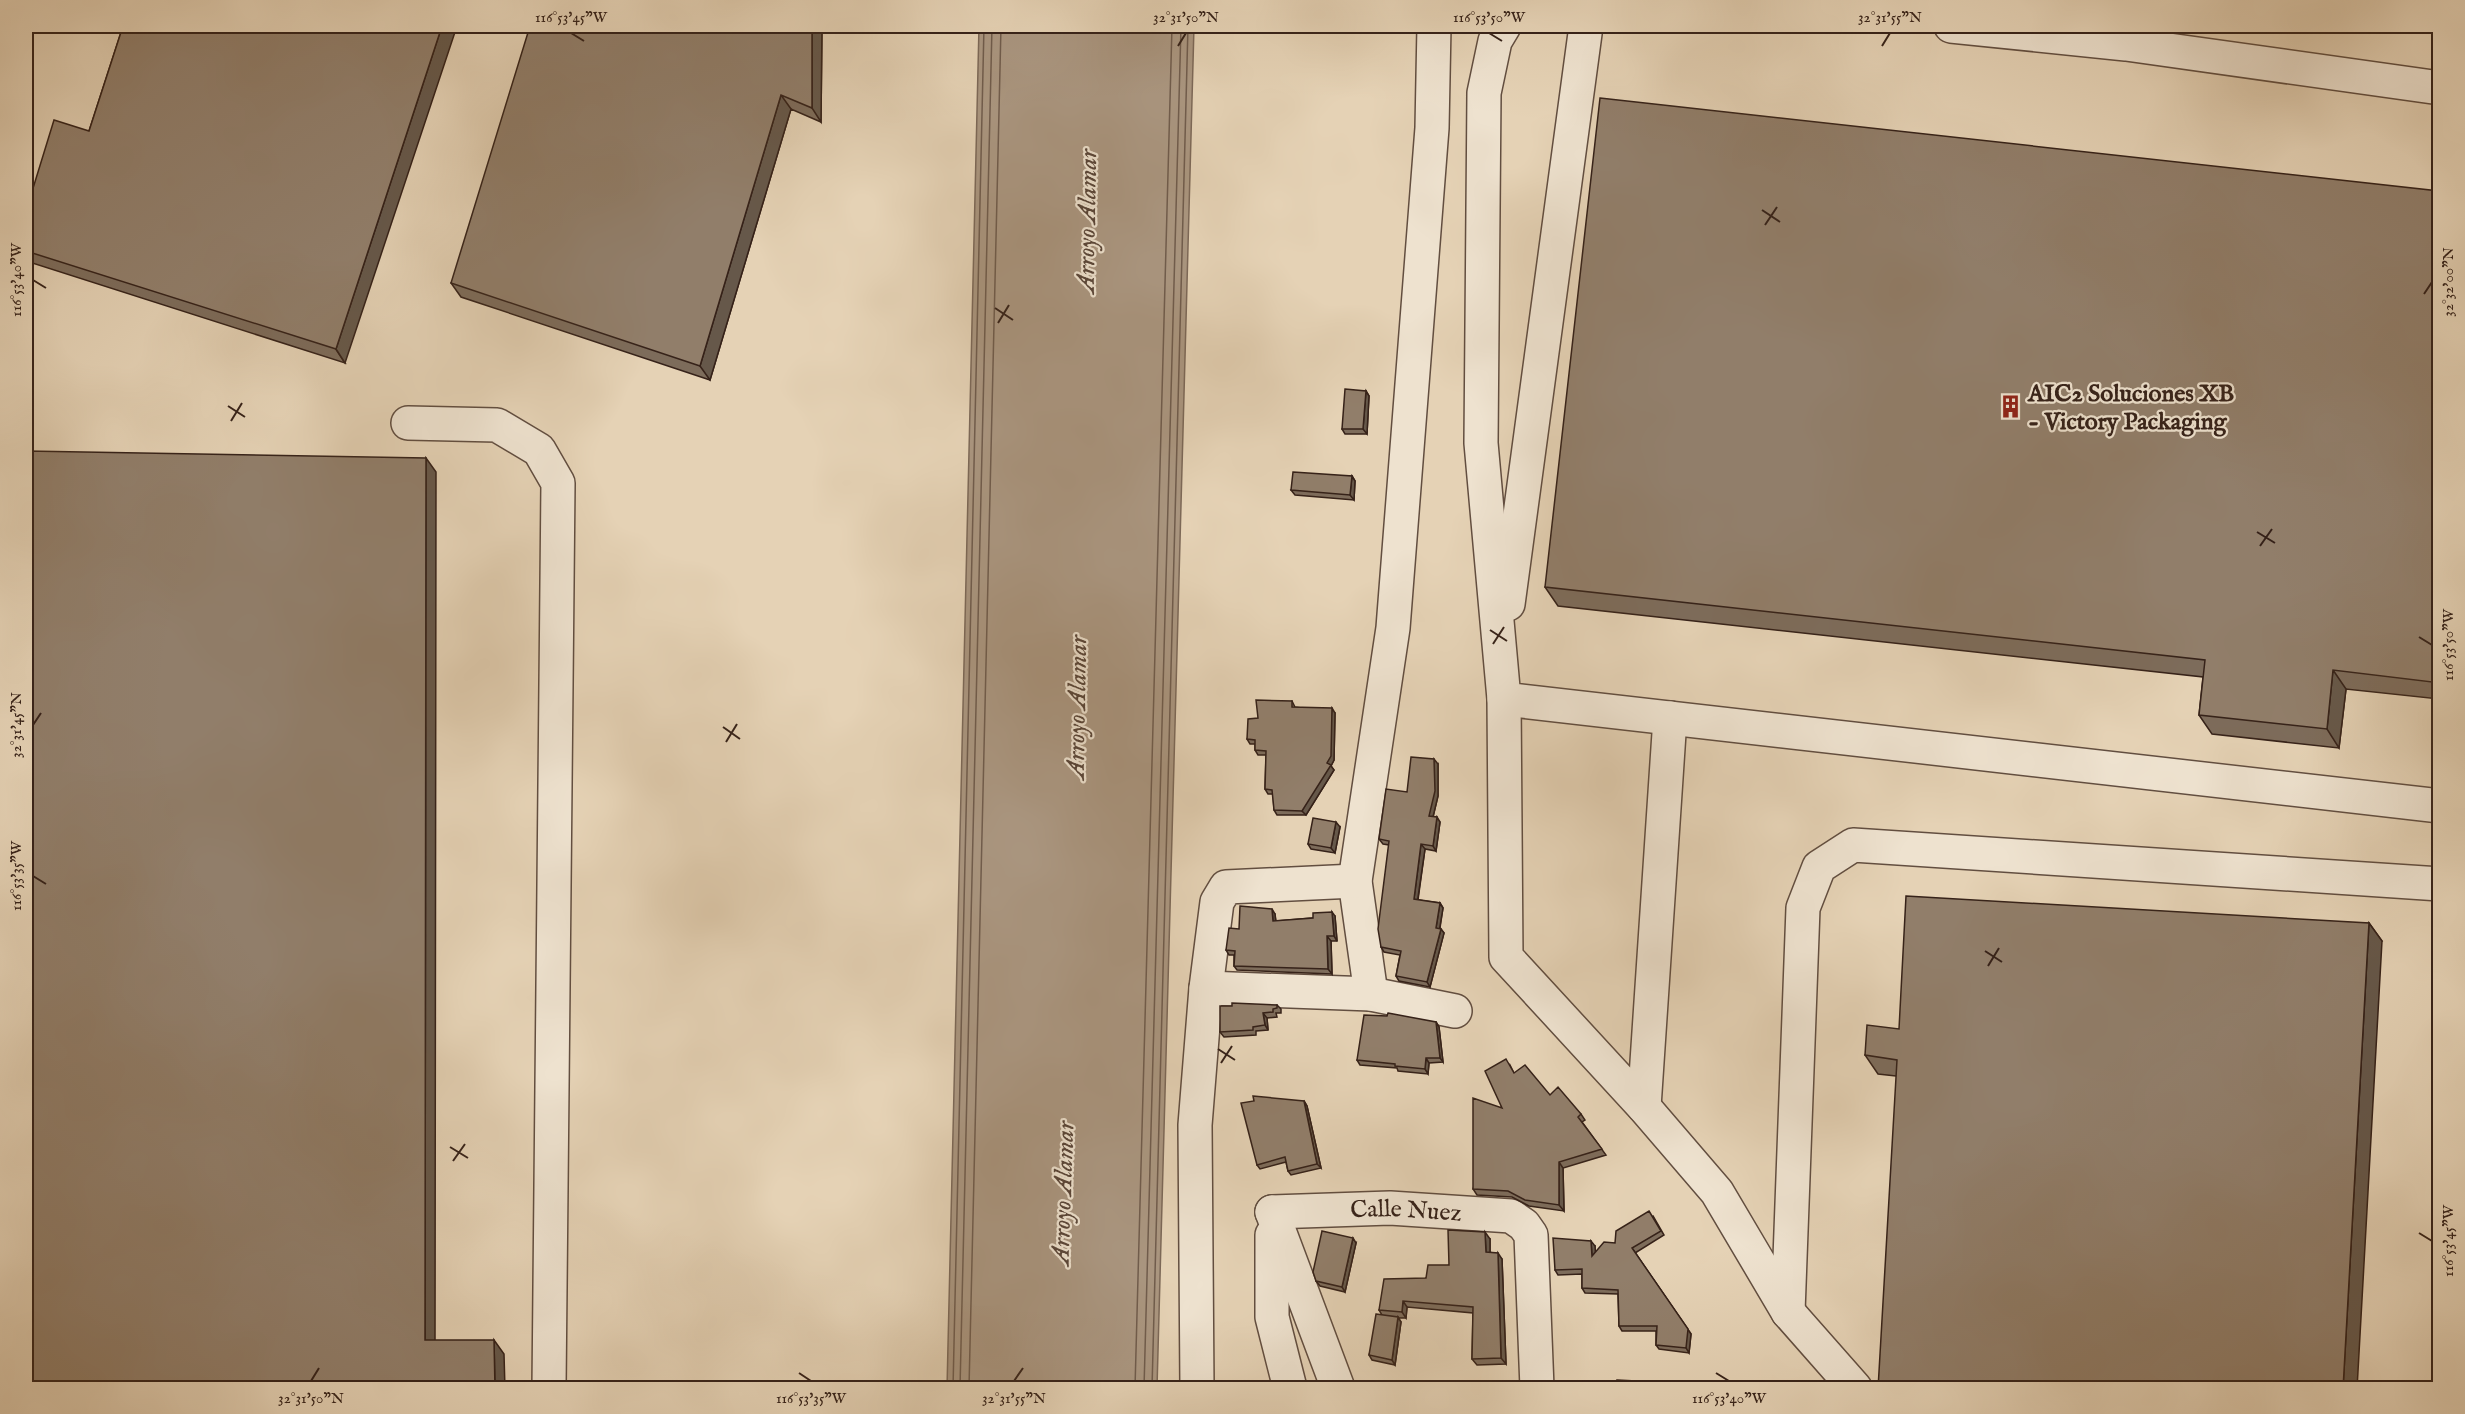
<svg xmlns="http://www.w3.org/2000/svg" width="2465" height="1414" font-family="'IM FELL English',serif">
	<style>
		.water { fill: #aa9680; stroke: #7c6857; stroke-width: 1.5 }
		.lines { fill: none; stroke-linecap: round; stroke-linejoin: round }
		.shore { stroke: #705c4c; stroke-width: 1.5 }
		.minor-casing { stroke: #624e40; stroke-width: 36 }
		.minor { stroke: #eee2cf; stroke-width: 33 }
		.wall { fill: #7d6c5b; stroke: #362219; stroke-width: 1.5 }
		.shaded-wall { fill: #66584a; stroke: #362219; stroke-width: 1.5 }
		.building { fill: #917e6a; stroke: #362219; stroke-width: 1.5 }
		.ticks { fill: none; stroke: #362219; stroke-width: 2 }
		.labels { text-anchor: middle; stroke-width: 4.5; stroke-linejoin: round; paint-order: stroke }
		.poi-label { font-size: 24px; font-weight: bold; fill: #362219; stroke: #eee2cf; text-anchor: start }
		.street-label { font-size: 24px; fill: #362219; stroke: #eee2cf }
		.water-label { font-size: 26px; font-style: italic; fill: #594538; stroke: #eee2cf }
		.neatline { fill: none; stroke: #362219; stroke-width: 2 }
		.ticks-label { font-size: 15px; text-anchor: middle; fill: #362219 }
	</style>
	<rect width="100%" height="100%" fill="#e5d2b5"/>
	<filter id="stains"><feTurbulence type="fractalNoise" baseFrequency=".00333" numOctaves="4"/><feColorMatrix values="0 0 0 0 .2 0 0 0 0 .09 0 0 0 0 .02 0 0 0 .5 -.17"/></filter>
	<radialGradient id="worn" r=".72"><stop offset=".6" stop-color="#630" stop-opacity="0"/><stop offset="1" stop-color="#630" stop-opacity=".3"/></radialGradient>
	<!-- water -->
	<path class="water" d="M 979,26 L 1194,26 L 1157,1388 L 947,1388 Z"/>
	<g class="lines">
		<!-- shore -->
		<path class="shore" d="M 953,1388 L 984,26
			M 960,1388 L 992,26
			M 969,1388 L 1001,26
			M 1135,1388 L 1172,26
			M 1144,1388 L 1181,26
			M 1152,1388 L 1188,26"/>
		<defs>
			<g id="minor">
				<path d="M 1504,26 L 1495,41 L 1484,93 L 1481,443 L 1504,699 L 2440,806"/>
				<path d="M 1951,26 L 2126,44 L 2440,88"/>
				<path d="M 408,423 L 497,425 L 539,450 L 558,483 L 549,1388"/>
				<path d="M 1508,604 L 1586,26"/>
				<path d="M 1504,699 L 1506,957 L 1644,1107 L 1717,1192 L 1788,1312 L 1855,1388"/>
				<path d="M 1206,988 L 1371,994 L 1455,1011"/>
				<path d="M 1371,994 L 1355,881 L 1393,628 L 1432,128 L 1434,26"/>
				<path d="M 1644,1107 L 1670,718"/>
				<path id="s1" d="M 1272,1212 L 1390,1208 L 1511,1216 L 1524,1225 L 1531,1235 L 1537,1388"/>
				<path d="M 1272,1212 L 1338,1388"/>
				<path d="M 1272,1235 L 1272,1317 L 1290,1388"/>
				<path d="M 1788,1312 L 1803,908 L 1819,867 L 1853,845 L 2440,884"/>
				<path d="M 1197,1388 L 1195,1125 L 1206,988 L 1217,902 L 1226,887 L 1355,881"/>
			</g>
		</defs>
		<!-- minor casing -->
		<use href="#minor" class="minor-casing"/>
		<!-- minor -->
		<use href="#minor" class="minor"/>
	</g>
	<!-- wall -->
	<path class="wall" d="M 123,26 L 345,363 L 26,261 L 26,211 L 89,131 Z
		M 822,26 L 821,122 L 791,109 L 710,380 L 461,297 L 451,283 Z
		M 2439,191 L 2439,699 L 2346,689 L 2339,748 L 2212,734 L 2199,715 L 2203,677 L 1558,606 L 1545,587 Z
		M 1366,391 L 1369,396 L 1367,434 L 1345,434 L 1342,429 Z
		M 1352,476 L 1355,481 L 1354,500 L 1295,495 L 1291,490 Z
		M 1292,701 L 1295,707 L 1335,713 L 1334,760 L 1331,766 L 1334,770 L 1306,815 L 1277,815 L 1274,810 L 1273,794 L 1268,794 L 1265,789 L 1266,755 L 1258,755 L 1255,750 L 1255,744 L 1250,744 L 1247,739 L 1258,718 Z
		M 1438,764 L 1438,796 L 1433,817 L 1440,822 L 1436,851 L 1425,849 L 1418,900 L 1440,903 L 1443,908 L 1440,928 L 1444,933 L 1430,987 L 1399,981 L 1396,976 L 1400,955 L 1384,952 L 1381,947 L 1389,845 L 1383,844 L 1379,839 L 1407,792 Z
		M 1340,827 L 1335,853 L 1311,849 L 1308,844 Z
		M 1275,914 L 1276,921 L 1335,916 L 1337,941 L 1331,941 L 1332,974 L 1237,970 L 1234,966 L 1234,955 L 1229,955 L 1226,950 L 1239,929 Z
		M 2369,923 L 2382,941 L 1896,1076 L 1878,1074 L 1865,1055 L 1899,1029 Z
		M 1277,1005 L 1281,1009 L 1281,1013 L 1276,1013 L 1277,1017 L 1267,1018 L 1268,1030 L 1256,1031 L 1256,1035 L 1224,1037 L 1220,1032 Z
		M 1436,1022 L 1439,1027 L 1443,1062 L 1429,1063 L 1428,1074 L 1398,1071 L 1397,1068 L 1360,1065 L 1357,1060 Z
		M 1510,1065 L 1514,1073 L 1581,1114 L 1585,1120 L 1582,1122 L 1606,1155 L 1563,1168 L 1564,1211 L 1529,1206 L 1512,1197 L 1477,1195 L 1473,1189 L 1502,1108 Z
		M 1304,1101 L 1307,1106 L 1321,1168 L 1291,1175 L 1288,1171 L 1286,1162 L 1260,1169 L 1257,1165 Z
		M 1653,1216 L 1664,1235 L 1635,1253 L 1691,1334 L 1689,1353 L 1659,1349 L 1656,1345 L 1656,1331 L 1622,1331 L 1619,1326 L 1618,1294 L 1585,1293 L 1582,1288 L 1582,1274 L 1558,1275 L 1555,1270 L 1595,1246 L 1595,1252 L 1615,1243 Z
		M 1490,1239 L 1490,1252 L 1502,1259 L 1506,1364 L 1477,1365 L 1472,1359 L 1473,1313 L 1407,1307 L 1406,1318 L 1398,1318 L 1401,1322 L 1395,1365 L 1372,1360 L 1369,1355 L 1382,1315 L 1379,1310 L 1426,1278 L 1449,1265 Z
		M 1356,1243 L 1345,1292 L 1320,1286 L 1316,1281 Z"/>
	<!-- shaded-wall -->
	<path class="shaded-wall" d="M 442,26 L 457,26 L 345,363 L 336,349 Z
		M 812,26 L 822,26 L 821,122 L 812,108 Z
		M 781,95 L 791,109 L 710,380 L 700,366 Z
		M 1366,391 L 1369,396 L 1367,434 L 1363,429 Z
		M 426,458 L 436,472 L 435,1354 L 425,1340 Z
		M 1352,476 L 1355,481 L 1354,500 L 1350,495 Z
		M 2439,620 L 2439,692 L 2432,682 Z
		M 2333,670 L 2346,689 L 2339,748 L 2327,729 Z
		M 1332,708 L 1335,713 L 1334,760 L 1331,766 L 1334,770 L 1306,815 L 1302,811 L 1327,763 Z
		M 1434,759 L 1438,764 L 1438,796 L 1432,821 L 1429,816 Z
		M 1437,817 L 1440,822 L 1436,851 L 1433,846 Z
		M 1336,822 L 1340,827 L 1335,853 L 1331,848 Z
		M 1421,844 L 1425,849 L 1417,904 L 1414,899 Z
		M 1440,903 L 1443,908 L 1439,932 L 1436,928 Z
		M 1272,909 L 1275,914 L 1276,926 L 1273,921 Z
		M 1332,912 L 1335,916 L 1337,941 L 1334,936 Z
		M 2369,923 L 2382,941 L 2357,1389 L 2343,1389 Z
		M 1441,929 L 1444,933 L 1430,987 L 1427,982 Z
		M 1327,936 L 1331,941 L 1332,974 L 1328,969 Z
		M 1263,1013 L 1267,1018 L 1268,1030 L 1265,1025 Z
		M 1436,1022 L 1439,1027 L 1443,1062 L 1440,1058 Z
		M 1426,1058 L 1429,1063 L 1428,1074 L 1425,1069 Z
		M 1304,1101 L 1307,1106 L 1321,1168 L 1317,1164 Z
		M 1559,1162 L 1563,1168 L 1564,1211 L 1559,1205 Z
		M 1485,1232 L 1490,1239 L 1490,1259 L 1486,1252 Z
		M 1353,1238 L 1356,1243 L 1345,1292 L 1342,1287 Z
		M 1591,1241 L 1595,1246 L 1596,1260 L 1592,1256 Z
		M 1632,1248 L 1691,1334 L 1689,1353 L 1686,1348 Z
		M 1498,1253 L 1502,1259 L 1506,1364 L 1501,1358 Z
		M 1403,1301 L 1407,1307 L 1406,1318 L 1402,1312 Z
		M 1398,1317 L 1401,1322 L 1395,1365 L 1392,1360 Z
		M 494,1340 L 504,1354 L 505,1389 L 495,1389 Z"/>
	<!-- building -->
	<path class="building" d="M 123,26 L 442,26 L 336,349 L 26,251 L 26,211 L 54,120 L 89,131 Z
		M 530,26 L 812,26 L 812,108 L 781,95 L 700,366 L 451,283 Z
		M 1600,98 L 2439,191 L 2439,620 L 2432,682 L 2333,670 L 2327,729 L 2199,715 L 2205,660 L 1545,587 Z
		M 1345,389 L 1366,391 L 1363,429 L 1342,429 Z
		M 26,451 L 426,458 L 425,1340 L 494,1340 L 495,1389 L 26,1389 Z
		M 1293,472 L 1352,476 L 1350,495 L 1291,490 Z
		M 1256,700 L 1292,701 L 1292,707 L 1332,708 L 1331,756 L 1327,763 L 1331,765 L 1302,811 L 1274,810 L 1272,790 L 1265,789 L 1266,751 L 1255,750 L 1255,740 L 1247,739 L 1248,719 L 1258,718 Z
		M 1411,757 L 1434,759 L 1435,791 L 1429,816 L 1437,817 L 1433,846 L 1421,844 L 1414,899 L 1440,903 L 1436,928 L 1441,929 L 1427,982 L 1396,976 L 1401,951 L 1381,947 L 1378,929 L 1389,841 L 1379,839 L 1386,789 L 1407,792 Z
		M 1313,818 L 1336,822 L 1331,848 L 1308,844 Z
		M 1906,896 L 2369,923 L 2343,1389 L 1878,1389 L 1897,1060 L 1865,1055 L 1867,1025 L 1899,1029 Z
		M 1240,906 L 1272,909 L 1273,921 L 1313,918 L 1313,913 L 1332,912 L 1334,936 L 1327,936 L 1328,969 L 1234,966 L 1235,951 L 1226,950 L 1229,928 L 1239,929 Z
		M 1232,1003 L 1277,1005 L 1277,1008 L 1273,1009 L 1273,1012 L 1263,1013 L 1265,1025 L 1253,1027 L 1253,1030 L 1220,1032 L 1220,1006 L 1232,1006 Z
		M 1388,1013 L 1436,1022 L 1440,1058 L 1426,1058 L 1425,1069 L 1395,1066 L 1395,1064 L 1357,1060 L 1364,1015 L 1387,1016 Z
		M 1506,1059 L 1514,1073 L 1525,1065 L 1550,1095 L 1558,1087 L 1581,1114 L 1578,1117 L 1602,1149 L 1559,1162 L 1559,1205 L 1525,1200 L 1508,1191 L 1473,1189 L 1473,1098 L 1502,1108 L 1485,1071 Z
		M 1253,1096 L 1304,1101 L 1317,1164 L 1288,1171 L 1285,1157 L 1257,1165 L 1241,1103 L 1254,1101 Z
		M 1649,1211 L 1661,1231 L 1632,1248 L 1688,1329 L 1686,1348 L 1656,1345 L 1657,1326 L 1619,1326 L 1618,1290 L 1582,1288 L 1582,1269 L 1555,1270 L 1553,1238 L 1591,1241 L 1592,1256 L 1604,1242 L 1615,1243 L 1616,1231 Z
		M 1448,1230 L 1485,1232 L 1486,1252 L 1498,1253 L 1501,1358 L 1472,1359 L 1473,1307 L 1403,1301 L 1402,1312 L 1379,1310 L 1384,1279 L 1426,1278 L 1428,1265 L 1449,1265 Z
		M 1322,1231 L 1353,1238 L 1342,1287 L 1316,1281 L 1313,1272 Z
		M 1376,1314 L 1398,1317 L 1392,1360 L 1369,1355 Z
		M 1617,1380 L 1636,1381 L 1636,1384 L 1659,1385 L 1659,1389 L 1618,1389 Z"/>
	<!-- ticks -->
	<path class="ticks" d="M 571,33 L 584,41M 1489,33 L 1502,41M 1178,46 L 1186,33M 1882,46 L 1890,33M 1762,210 L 1780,222M 1765,225 L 1777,207M 33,280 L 46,288M 2424,294 L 2432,282M 995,308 L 1013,320M 998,323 L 1009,305M 228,406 L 245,417M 231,421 L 242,403M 2257,532 L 2275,543M 2260,546 L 2272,529M 1490,630 L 1507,641M 2419,637 L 2432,645M 1493,644 L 1504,627M 33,725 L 41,713M 723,727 L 740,739M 726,742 L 737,724M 33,876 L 46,884M 1985,951 L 2002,962M 1988,966 L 1999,948M 1218,1049 L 1235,1060M 1221,1063 L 1232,1046M 450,1147 L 468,1158M 453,1161 L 465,1144M 2419,1233 L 2432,1241M 799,1373 L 811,1381M 1716,1373 L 1729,1381M 311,1381 L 319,1368M 1014,1381 L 1023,1368"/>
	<!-- icons -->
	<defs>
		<symbol id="building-bare" viewBox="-9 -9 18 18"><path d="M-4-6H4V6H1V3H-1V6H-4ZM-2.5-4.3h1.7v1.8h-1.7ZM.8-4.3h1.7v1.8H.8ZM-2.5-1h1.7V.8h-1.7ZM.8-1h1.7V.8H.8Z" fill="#8f2418" stroke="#eee2cf" stroke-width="2.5" paint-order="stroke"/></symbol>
	</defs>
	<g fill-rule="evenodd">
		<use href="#building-bare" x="1994" y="390" width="33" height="33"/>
	</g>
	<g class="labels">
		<!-- poi labels -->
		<g class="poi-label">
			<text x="2028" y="401">AIC2 Soluciones XB<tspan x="2028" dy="28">- Victory Packaging</tspan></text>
		</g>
		<!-- street labels -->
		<g class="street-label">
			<text dy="8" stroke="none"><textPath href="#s1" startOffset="134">Calle Nuez</textPath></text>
		</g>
		<!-- water labels -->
		<g class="water-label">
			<text transform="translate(1086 221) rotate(-89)" y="9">Arroyo Alamar</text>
			<text transform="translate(1076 707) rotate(-89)" y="9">Arroyo Alamar</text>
			<text transform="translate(1062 1193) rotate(-88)" y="9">Arroyo Alamar</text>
		</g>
	</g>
	<!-- margin -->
	<rect width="2465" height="1414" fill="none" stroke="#e5d2b5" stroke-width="66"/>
	<rect x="33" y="33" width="2399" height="1348" class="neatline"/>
	<g class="ticks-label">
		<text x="571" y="22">116°53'45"W</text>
		<text x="1186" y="22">32°31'50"N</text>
		<text x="1489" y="22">116°53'50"W</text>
		<text x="1890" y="22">32°31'55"N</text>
		<text transform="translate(16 280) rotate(-90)" y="5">116°53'40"W</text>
		<text transform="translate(2448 282) rotate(-90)" y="5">32°32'00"N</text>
		<text transform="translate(2448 645) rotate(-90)" y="5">116°53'50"W</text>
		<text transform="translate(16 725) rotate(-90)" y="5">32°31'45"N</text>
		<text transform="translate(16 876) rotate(-90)" y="5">116°53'35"W</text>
		<text transform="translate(2448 1241) rotate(-90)" y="5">116°53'45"W</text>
		<text x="311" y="1403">32°31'50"N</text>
		<text x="811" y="1403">116°53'35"W</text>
		<text x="1014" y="1403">32°31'55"N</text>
		<text x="1729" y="1403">116°53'40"W</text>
	</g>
	<rect width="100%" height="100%" filter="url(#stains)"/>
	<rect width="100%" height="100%" fill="url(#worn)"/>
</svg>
